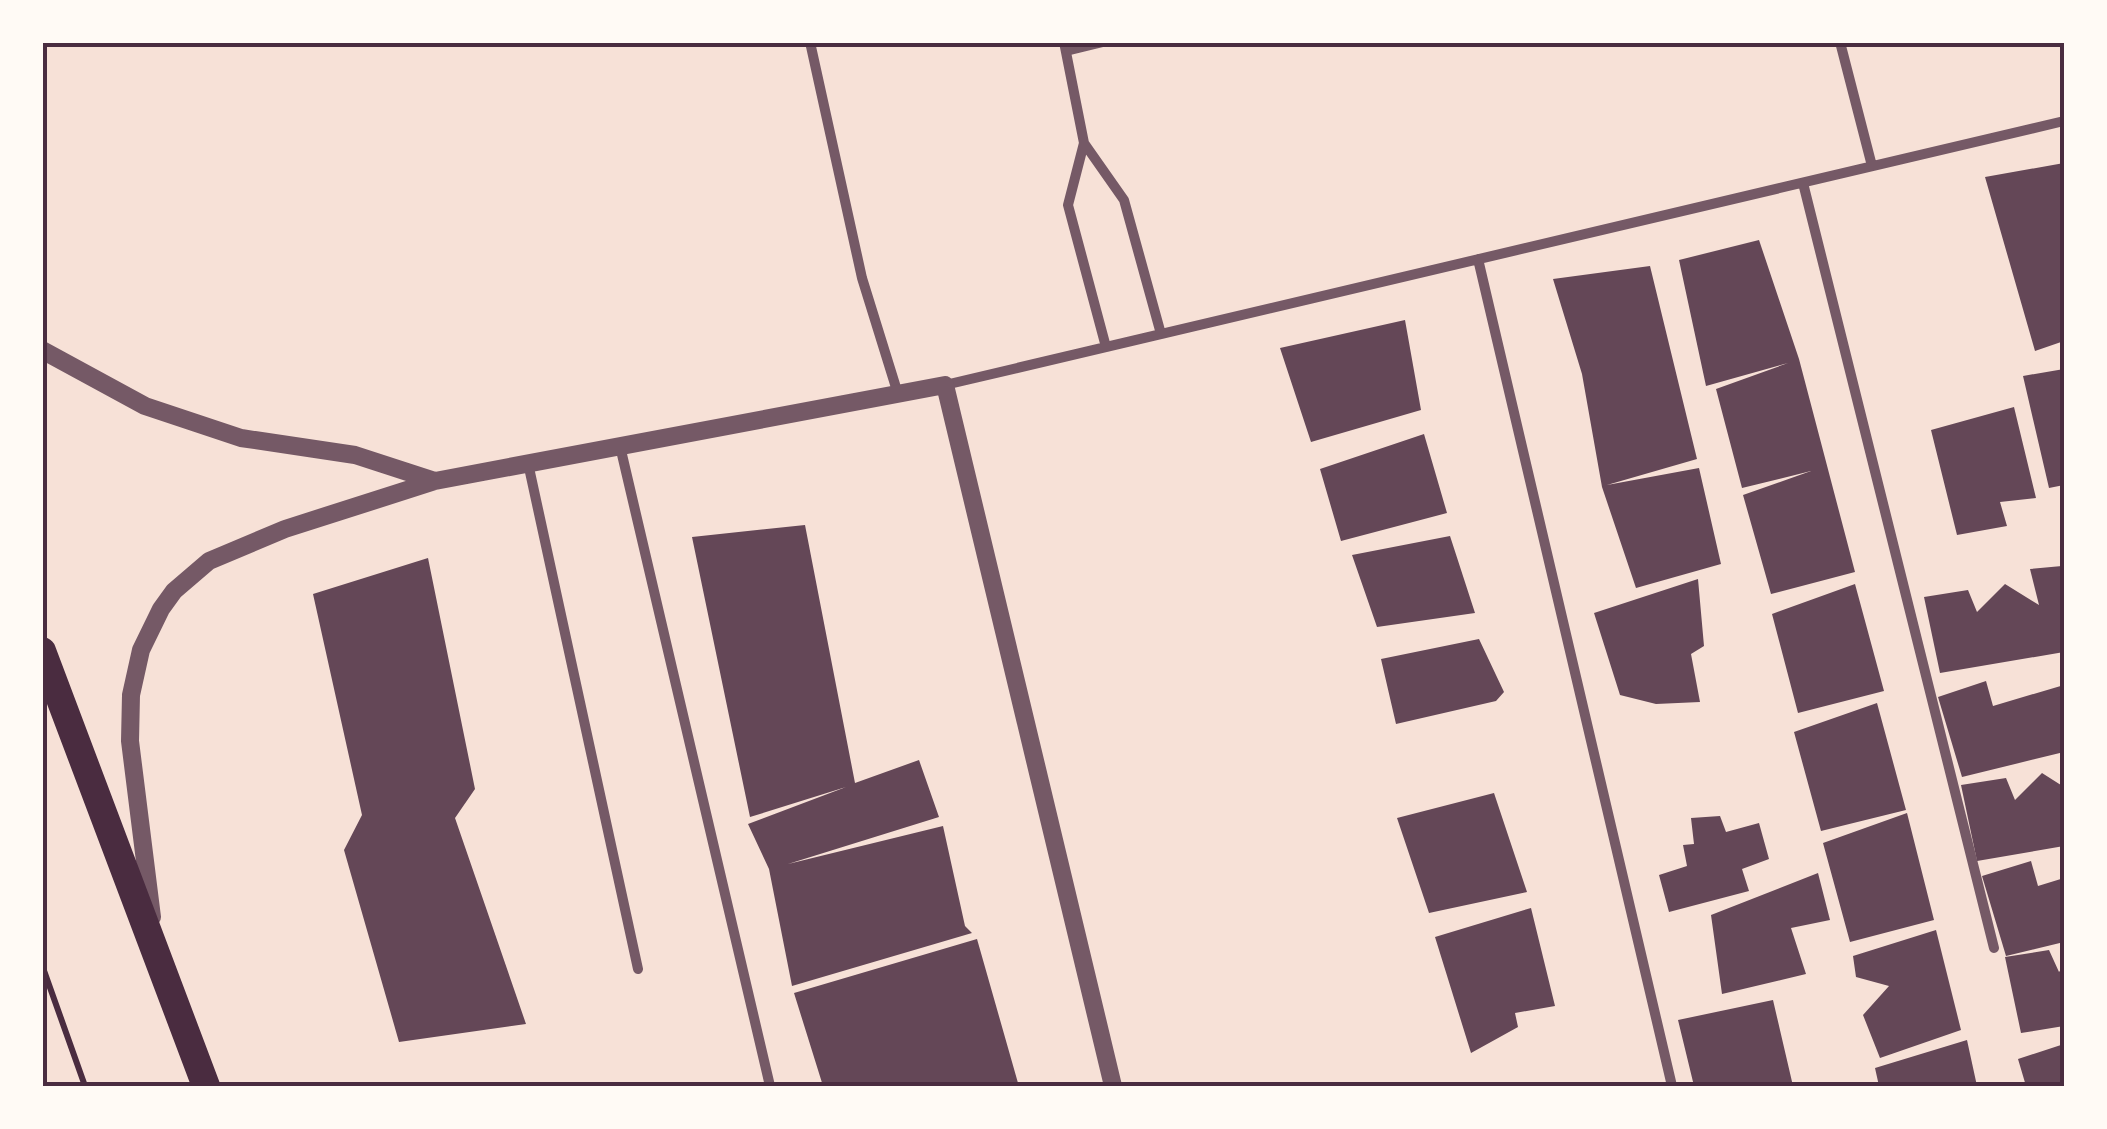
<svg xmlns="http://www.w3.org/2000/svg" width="2107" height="1129" font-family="'Asap Condensed',sans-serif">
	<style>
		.building { fill: #644757 }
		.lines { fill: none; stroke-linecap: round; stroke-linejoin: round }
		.path { stroke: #4a2c40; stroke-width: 6 }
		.minor { stroke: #755966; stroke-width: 10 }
		.tertiary { stroke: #755966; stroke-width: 18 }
		.trunk { stroke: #4a2c40; stroke-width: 28 }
		.neatline { fill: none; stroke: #4a2c40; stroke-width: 4 }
	</style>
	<rect width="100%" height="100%" fill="#f7e1d7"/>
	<!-- building -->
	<path class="building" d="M 2064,163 L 2064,341 L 2035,351 L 1985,177 Z
		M 1759,240 L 1799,359 L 1855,572 L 1771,594 L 1743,495 L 1811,471 L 1742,488 L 1716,389 L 1788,363 L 1706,386 L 1679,260 Z
		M 1650,266 L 1697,459 L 1607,485 L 1699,468 L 1721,564 L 1636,588 L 1602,487 L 1582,374 L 1553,279 Z
		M 1405,320 L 1421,410 L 1311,442 L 1280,348 Z
		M 2064,369 L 2064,485 L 2049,488 L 2023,376 Z
		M 2014,407 L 2036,498 L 2000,502 L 2007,526 L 1957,535 L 1931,430 Z
		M 1424,434 L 1447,513 L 1341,541 L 1320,469 Z
		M 805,525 L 855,783 L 919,760 L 939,817 L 788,864 L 943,826 L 965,926 L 972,933 L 792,986 L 769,869 L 748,824 L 846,787 L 750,817 L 692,537 Z
		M 1450,536 L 1475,613 L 1377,627 L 1352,555 Z
		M 428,558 L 475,789 L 455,818 L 526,1024 L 399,1042 L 344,850 L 362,815 L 313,594 Z
		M 2062,566 L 2064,652 L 1940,673 L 1924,597 L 1968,590 L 1977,612 L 2005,584 L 2039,605 L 2030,569 Z
		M 1698,579 L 1704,646 L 1691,654 L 1700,702 L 1656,704 L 1620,695 L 1594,613 Z
		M 1855,584 L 1884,691 L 1798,713 L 1772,614 Z
		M 1479,639 L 1504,692 L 1496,701 L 1396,724 L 1381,659 Z
		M 1986,681 L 1993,706 L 2064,685 L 2064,752 L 1962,777 L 1938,697 Z
		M 1877,703 L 1906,810 L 1821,831 L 1794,732 Z
		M 2042,773 L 2064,787 L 2064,846 L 1977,861 L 1961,785 L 2006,778 L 2015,800 Z
		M 1494,793 L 1527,892 L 1429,913 L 1397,818 Z
		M 1907,813 L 1934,920 L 1850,942 L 1823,843 Z
		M 1720,816 L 1726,832 L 1759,823 L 1769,859 L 1742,869 L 1749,891 L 1669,912 L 1659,875 L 1687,866 L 1683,845 L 1694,844 L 1691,818 Z
		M 2031,861 L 2038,886 L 2064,878 L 2064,942 L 2006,956 L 1982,876 Z
		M 1818,873 L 1830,920 L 1791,928 L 1806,974 L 1722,994 L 1711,915 Z
		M 1531,908 L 1555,1006 L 1515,1013 L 1518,1027 L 1471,1053 L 1435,937 Z
		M 1936,930 L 1961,1030 L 1880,1058 L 1863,1015 L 1889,986 L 1856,977 L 1853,956 Z
		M 977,939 L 1018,1083 L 823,1086 L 794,993 Z
		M 2049,950 L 2059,972 L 2064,966 L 2064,1026 L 2021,1033 L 2005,957 Z
		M 1773,1000 L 1793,1086 L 1694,1086 L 1678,1020 Z
		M 1967,1040 L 1977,1086 L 1879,1086 L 1875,1068 Z
		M 2064,1044 L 2064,1086 L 2026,1086 L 2018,1059 Z"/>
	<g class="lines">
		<!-- path -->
		<path class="path" d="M 42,965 L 85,1086"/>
		<!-- minor -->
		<path class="minor" d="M 810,42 L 862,278 L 898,394
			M 1064,42 L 1084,143 L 1124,200 L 1161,334
			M 1840,42 L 1872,166
			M 1066,51 L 1103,42
			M 1084,143 L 1068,205 L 1106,347
			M 1803,183 L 1994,948
			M 1478,259 L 1672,1086
			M 945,385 L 2064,121
			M 620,446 L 770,1086
			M 528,463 L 638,969"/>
		<!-- tertiary -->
		<path class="tertiary" d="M 42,350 L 145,406 L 241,438 L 355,455 L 435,481
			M 152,917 L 130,741 L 131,695 L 141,650 L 161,609 L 174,591 L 209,561 L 285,529 L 435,481 L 945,385 L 1113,1086"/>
		<!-- trunk -->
		<path class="trunk" d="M 42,651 L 206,1086"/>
	</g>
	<!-- border -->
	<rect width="2107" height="1129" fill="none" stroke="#fffaf5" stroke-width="90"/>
	<rect x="45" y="45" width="2017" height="1039" class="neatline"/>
</svg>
